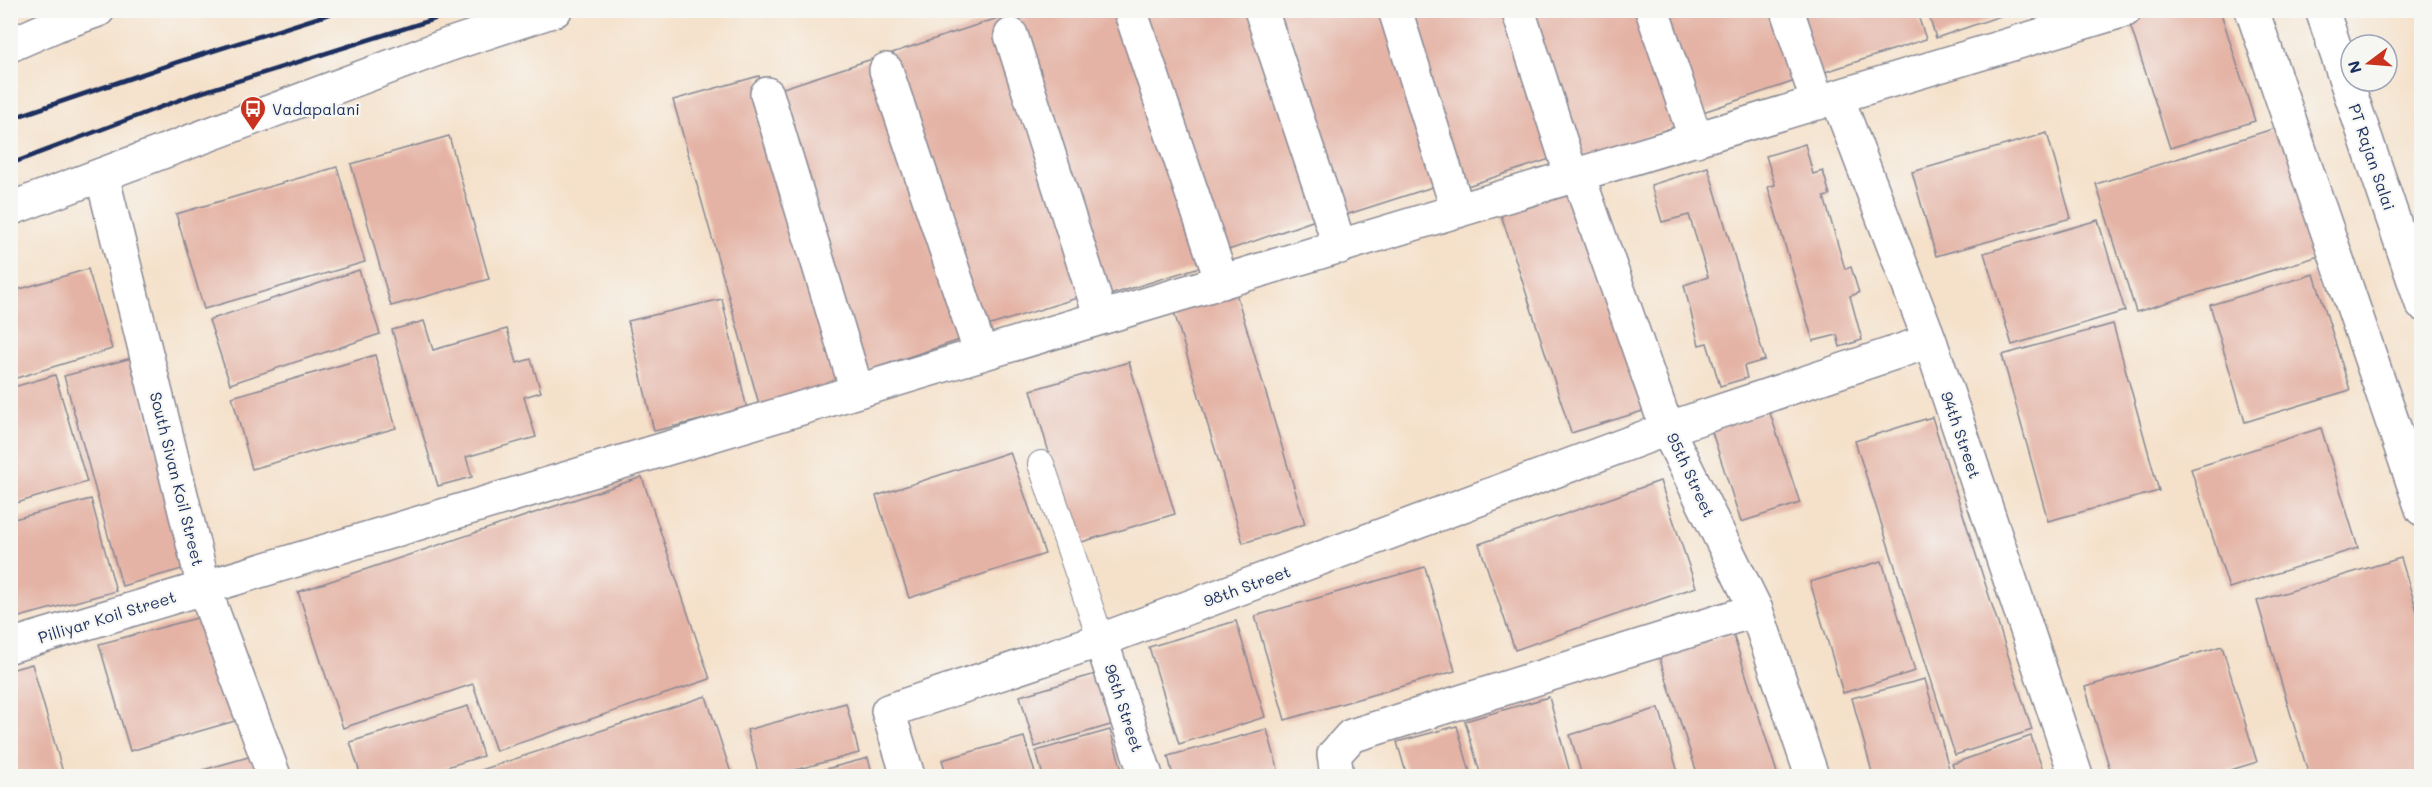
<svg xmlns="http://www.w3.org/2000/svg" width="2432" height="787" font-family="Mali,sans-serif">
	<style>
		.building { fill: #e4b3a5 }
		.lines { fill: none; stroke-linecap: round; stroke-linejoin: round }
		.lane-casing { stroke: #888894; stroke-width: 28 }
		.street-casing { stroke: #888894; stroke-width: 36 }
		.secondary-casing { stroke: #888894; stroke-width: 36 }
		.primary-casing { stroke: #888894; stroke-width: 36 }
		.lane { stroke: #fff; stroke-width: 26 }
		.street { stroke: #fff; stroke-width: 33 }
		.secondary { stroke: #fff; stroke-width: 33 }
		.primary { stroke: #fff; stroke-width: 33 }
		.rail { stroke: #1b2f5e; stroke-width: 4.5 }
		.labels { text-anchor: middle; stroke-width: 4.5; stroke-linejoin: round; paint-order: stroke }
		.poi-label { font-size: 16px; fill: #1b2f5e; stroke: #f6f6f2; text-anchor: start }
		.street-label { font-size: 16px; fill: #1b2f5e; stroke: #f6f6f2 }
	</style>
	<rect width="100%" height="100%" fill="#f6f6f2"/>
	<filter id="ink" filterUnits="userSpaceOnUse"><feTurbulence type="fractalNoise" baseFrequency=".0167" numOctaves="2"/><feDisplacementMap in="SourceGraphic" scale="12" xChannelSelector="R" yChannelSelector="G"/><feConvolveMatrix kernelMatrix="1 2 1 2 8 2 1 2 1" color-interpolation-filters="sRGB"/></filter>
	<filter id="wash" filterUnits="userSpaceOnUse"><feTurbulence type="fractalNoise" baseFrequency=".008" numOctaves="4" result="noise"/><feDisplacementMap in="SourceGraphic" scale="24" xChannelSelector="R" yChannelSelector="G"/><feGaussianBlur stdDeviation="1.35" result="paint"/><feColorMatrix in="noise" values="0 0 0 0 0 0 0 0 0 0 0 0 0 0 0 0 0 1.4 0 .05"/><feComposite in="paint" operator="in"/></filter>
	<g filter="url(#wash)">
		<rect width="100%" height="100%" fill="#f5e1ca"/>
		<g id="blocks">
			<!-- building -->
			<path class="building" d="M 1047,10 L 1124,10 L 1203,266 L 1097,299 L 1011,22 Z
				M 1138,10 L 1253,10 L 1324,217 L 1220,253 Z
				M 1270,10 L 1390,10 L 1445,183 L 1336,218 Z
				M 1400,10 L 1512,10 L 1559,156 L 1458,189 Z
				M 1527,10 L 1647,10 L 1684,124 L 1575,159 Z
				M 1659,10 L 1782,10 L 1804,78 L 1694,115 Z
				M 1794,10 L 1916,10 L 1926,39 L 1816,75 Z
				M 1927,10 L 2015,10 L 2015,11 L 1936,38 Z
				M 2132,10 L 2220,10 L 2255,121 L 2170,148 L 2126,12 Z
				M 1001,17 L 1090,294 L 981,328 L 892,53 Z
				M 875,58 L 966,338 L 863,372 L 771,92 Z
				M 759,76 L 846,387 L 761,411 L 673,100 Z
				M 2289,124 L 2329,253 L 2136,312 L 2096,184 Z
				M 2047,133 L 2071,218 L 1936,256 L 1912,172 Z
				M 449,136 L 489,279 L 391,306 L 351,164 Z
				M 1805,144 L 1813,174 L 1823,171 L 1830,195 L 1824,197 L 1845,269 L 1851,267 L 1859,293 L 1850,296 L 1862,340 L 1840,347 L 1837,335 L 1813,341 L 1768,187 L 1775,185 L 1766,156 Z
				M 337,167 L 365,262 L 204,309 L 176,214 Z
				M 1708,167 L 1765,360 L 1744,366 L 1747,378 L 1720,386 L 1707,343 L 1699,345 L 1684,285 L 1708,277 L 1689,215 L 1662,222 L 1651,185 Z
				M 1572,178 L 1646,410 L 1571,433 L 1497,202 Z
				M 2098,220 L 2125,311 L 2012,345 L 1984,253 Z
				M 88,269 L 112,349 L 10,380 L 10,292 Z
				M 359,270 L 380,334 L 230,384 L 209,320 Z
				M 2314,274 L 2350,390 L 2245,422 L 2210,305 Z
				M 1236,293 L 1305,524 L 1243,543 L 1174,312 Z
				M 722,299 L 747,409 L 654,431 L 628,321 Z
				M 424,321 L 433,350 L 507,329 L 517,363 L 531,359 L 541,392 L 524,397 L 536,437 L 466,457 L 472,477 L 438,486 L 392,330 Z
				M 2113,324 L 2159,491 L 2048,521 L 2002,355 Z
				M 375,355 L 396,428 L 252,469 L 232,397 Z
				M 132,358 L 189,567 L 122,586 L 64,376 Z
				M 1129,362 L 1175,514 L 1075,544 L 1031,390 Z
				M 55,375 L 87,482 L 10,505 L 10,388 Z
				M 1769,410 L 1800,503 L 1741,522 L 1711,429 Z
				M 1932,417 L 2032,730 L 1955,755 L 1855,441 Z
				M 2321,428 L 2358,548 L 2229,588 L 2191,469 Z
				M 1010,452 L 1045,554 L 909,598 L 876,496 Z
				M 642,477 L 710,679 L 496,751 L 473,684 L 343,728 L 298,592 Z
				M 1660,481 L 1696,587 L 1515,650 L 1479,544 Z
				M 91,499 L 116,591 L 12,619 L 10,520 Z
				M 2401,558 L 2422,628 L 2422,776 L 2309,776 L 2257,601 Z
				M 1882,561 L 1915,671 L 1843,693 L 1810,582 Z
				M 1425,567 L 1455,671 L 1285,720 L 1255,616 Z
				M 212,614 L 242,719 L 130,751 L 99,644 Z
				M 1236,621 L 1265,717 L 1179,744 L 1149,647 Z
				M 1733,634 L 1778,776 L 1698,776 L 1659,657 Z
				M 2222,646 L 2257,762 L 2211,776 L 2112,776 L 2085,687 Z
				M 32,664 L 64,776 L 10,776 L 10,670 Z
				M 1099,673 L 1114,724 L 1035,747 L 1020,696 Z
				M 1925,679 L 1951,776 L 1873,776 L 1852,698 Z
				M 706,696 L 732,776 L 463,776 Z
				M 1549,697 L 1571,776 L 1481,776 L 1465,721 Z
				M 846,703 L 859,753 L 772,776 L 759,776 L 747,730 Z
				M 468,706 L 483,756 L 417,776 L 361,776 L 350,742 Z
				M 1659,708 L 1679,776 L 1582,776 L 1570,735 Z
				M 1457,726 L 1471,776 L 1407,776 L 1397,742 Z
				M 1267,729 L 1280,776 L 1173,776 L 1168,756 Z
				M 1110,730 L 1124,776 L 1043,776 L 1036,751 Z
				M 2031,736 L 2045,776 L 1957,776 L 1952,764 Z
				M 1024,737 L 1036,776 L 947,776 L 942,760 Z
				M 252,756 L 258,776 L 182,776 Z
				M 868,758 L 873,776 L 799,776 Z
				M 2275,771 L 2277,776 L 2259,776 Z"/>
		</g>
	</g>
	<g filter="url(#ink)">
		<use href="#blocks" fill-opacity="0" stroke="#888894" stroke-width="1.5"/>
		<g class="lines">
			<defs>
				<path id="lane" d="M 1041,464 L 1101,640"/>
				<path id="street" d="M 1130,10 L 1222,282
					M 1261,10 L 1340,247
					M 1395,10 L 1458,211
					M 1518,10 L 1572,177
					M 1652,10 L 1696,140
					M 1787,10 L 1818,103
					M 1011,35 L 1101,318
					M 886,70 L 981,354
					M 767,94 L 857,391
					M 1837,97 L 1930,341 L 2076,776
					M 102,175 L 204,588 L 274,776
					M 1578,175 L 1667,429 L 1756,610 L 1812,776
					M 1101,640 L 1146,776
					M 10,646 L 2125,10
					M 908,776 L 888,711 L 1101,640 L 1667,429 L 1930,341
					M 1337,776 L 1334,755 L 1351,736 L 1756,610"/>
				<path id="secondary" d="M 2252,10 L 2422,509
					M 2322,10 L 2422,304"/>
				<path id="primary" d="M 10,45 L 56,25 L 98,10
					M 10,209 L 448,45 L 555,10"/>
			</defs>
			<!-- lane casing -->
			<use href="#lane" class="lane-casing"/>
			<!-- street casing -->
			<use href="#street" class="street-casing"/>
			<!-- secondary casing -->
			<use href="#secondary" class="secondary-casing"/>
			<!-- primary casing -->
			<use href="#primary" class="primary-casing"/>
			<!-- lane -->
			<use href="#lane" class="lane"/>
			<!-- street -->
			<use href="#street" class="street"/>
			<!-- secondary -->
			<use href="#secondary" class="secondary"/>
			<!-- primary -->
			<use href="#primary" class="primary"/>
			<!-- rail -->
			<path class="rail" d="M 10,119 L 178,62 L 342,10
				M 10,164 L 190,96 L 463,10"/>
		</g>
	</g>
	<!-- icons -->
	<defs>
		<symbol id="bus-pin" viewBox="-11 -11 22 30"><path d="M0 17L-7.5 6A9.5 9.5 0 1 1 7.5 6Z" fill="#c8321e" stroke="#f6f6f2"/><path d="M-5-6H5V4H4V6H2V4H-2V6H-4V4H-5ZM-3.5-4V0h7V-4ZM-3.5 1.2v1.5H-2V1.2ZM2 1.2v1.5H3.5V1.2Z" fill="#fff"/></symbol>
	</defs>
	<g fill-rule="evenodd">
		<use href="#bus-pin" x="238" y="94" width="30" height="40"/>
	</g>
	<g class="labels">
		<!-- poi labels -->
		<g class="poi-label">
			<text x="272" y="115">Vadapalani</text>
		</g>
		<!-- street labels -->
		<g class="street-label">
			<text transform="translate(2372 157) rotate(71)" y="6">PT Rajan Salai</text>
			<text transform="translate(1961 435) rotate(71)" y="6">94th Street</text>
			<text transform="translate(1691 475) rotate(65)" y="6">95th Street</text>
			<text transform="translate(177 479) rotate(76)" y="6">South Sivan Koil Street</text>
			<text transform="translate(1247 586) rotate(-20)" y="6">98th Street</text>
			<text transform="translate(107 617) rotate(-17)" y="6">Pilliyar Koil Street</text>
			<text transform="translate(1124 708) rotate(72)" y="6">96th Street</text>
		</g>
	</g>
	<!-- margin -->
	<rect width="2432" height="787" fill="none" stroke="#f6f6f2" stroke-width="36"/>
	<!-- north arrow -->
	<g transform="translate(2369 63) rotate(254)"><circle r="28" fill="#f6f6f2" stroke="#9ea6b7" stroke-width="1.5"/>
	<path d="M0-4.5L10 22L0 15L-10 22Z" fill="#c8321e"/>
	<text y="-9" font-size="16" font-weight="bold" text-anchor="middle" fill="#1b2f5e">N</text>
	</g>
</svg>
